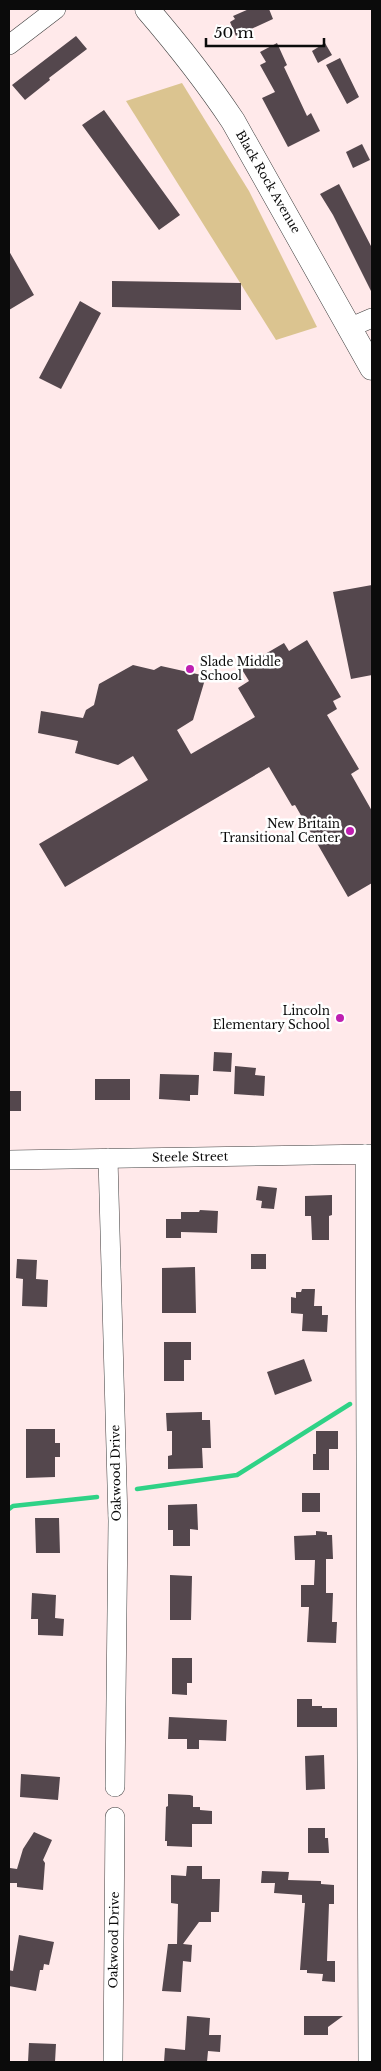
<svg xmlns="http://www.w3.org/2000/svg" width="381" height="2071" font-family="'Libre Baskerville',serif">
	<style>
		.forest { fill: #dbc490 }
		.lines { fill: none; stroke-linecap: round; stroke-linejoin: round }
		.stream { stroke: #2fd286; stroke-width: 4.5 }
		.building { fill: #54474d }
		.minor-casing { stroke: #3e3e3e; stroke-width: 20 }
		.tertiary-casing { stroke: #3e3e3e; stroke-width: 25 }
		.minor { stroke: #fff; stroke-width: 19 }
		.tertiary { stroke: #fff; stroke-width: 24 }
		.poi-dot { fill: #bf1fb1; stroke: #fff; stroke-width: 2 }
		.labels { text-anchor: middle; stroke-width: 5; stroke-linejoin: round; paint-order: stroke }
		.street-label { font-size: 12px; fill: #0b0b0b; stroke: #fff }
		.poi-label { font-size: 12px; fill: #0b0b0b; stroke: #fff; text-anchor: end }
	</style>
	<rect width="100%" height="100%" fill="#ffe9ea"/>
	<!-- forest -->
	<path class="forest" d="M 182,83 L 249,191 L 317,327 L 276,340 L 126,101 Z"/>
	<g class="lines">
		<!-- stream -->
		<path class="stream" d="M 137,1489 L 237,1475 L 350,1404
			M 9,1509 L 13,1506 L 97,1497"/>
	</g>
	<!-- building -->
	<path class="building" d="M 249,9 L 269,9 L 273,19 L 236,36 L 230,22 L 235,19 L 233,16 Z
		M 76,36 L 87,49 L 49,78 L 50,80 L 25,100 L 12,85 Z
		M 277,43 L 287,65 L 284,67 L 307,116 L 311,113 L 320,131 L 288,147 L 262,98 L 275,92 L 260,65 L 266,62 L 260,52 Z
		M 325,43 L 332,55 L 318,63 L 312,51 Z
		M 340,58 L 359,97 L 347,104 L 326,65 Z
		M 104,110 L 180,215 L 159,230 L 82,125 Z
		M 362,144 L 370,160 L 353,168 L 346,152 Z
		M 339,184 L 372,248 L 372,293 L 333,215 L 320,194 Z
		M 9,251 L 34,295 L 9,310 Z
		M 112,281 L 241,283 L 241,310 L 112,307 Z
		M 80,301 L 101,313 L 61,389 L 39,378 Z
		M 372,585 L 372,675 L 351,679 L 333,592 Z
		M 307,640 L 341,697 L 333,701 L 337,709 L 327,715 L 359,769 L 351,774 L 372,811 L 372,883 L 348,897 L 295,805 L 292,806 L 269,767 L 65,887 L 39,844 L 148,780 L 133,756 L 118,765 L 75,753 L 78,741 L 38,733 L 41,711 L 83,718 L 86,710 L 94,705 L 99,684 L 133,665 L 154,670 L 161,666 L 206,676 L 193,720 L 177,730 L 191,754 L 255,717 L 238,688 L 249,681 L 241,668 L 284,643 L 289,651 Z
		M 214,1052 L 232,1053 L 231,1072 L 213,1071 Z
		M 235,1066 L 256,1068 L 255,1075 L 265,1076 L 264,1096 L 234,1094 Z
		M 160,1074 L 199,1075 L 198,1095 L 190,1095 L 190,1101 L 159,1099 Z
		M 95,1079 L 130,1079 L 130,1100 L 95,1100 Z
		M 9,1091 L 21,1091 L 21,1111 L 9,1111 Z
		M 258,1186 L 277,1188 L 274,1209 L 261,1208 L 262,1201 L 256,1200 Z
		M 332,1195 L 332,1215 L 329,1216 L 329,1240 L 312,1240 L 311,1216 L 305,1216 L 305,1196 Z
		M 200,1210 L 218,1211 L 217,1233 L 181,1232 L 181,1238 L 166,1238 L 166,1219 L 181,1219 L 181,1212 L 199,1212 Z
		M 251,1254 L 266,1254 L 266,1269 L 251,1269 Z
		M 17,1259 L 37,1260 L 36,1279 L 48,1280 L 47,1307 L 22,1306 L 23,1279 L 16,1278 Z
		M 195,1267 L 196,1313 L 162,1313 L 162,1268 Z
		M 302,1289 L 315,1289 L 314,1306 L 322,1306 L 322,1315 L 328,1315 L 327,1332 L 302,1331 L 303,1314 L 291,1313 L 291,1297 L 296,1298 L 296,1292 L 301,1292 Z
		M 164,1342 L 191,1342 L 191,1360 L 184,1360 L 184,1381 L 164,1381 Z
		M 304,1359 L 312,1381 L 275,1395 L 267,1372 Z
		M 202,1412 L 202,1420 L 210,1420 L 211,1448 L 202,1448 L 203,1468 L 168,1469 L 168,1456 L 172,1455 L 172,1431 L 167,1431 L 166,1413 Z
		M 26,1429 L 55,1429 L 55,1443 L 60,1443 L 60,1457 L 55,1457 L 55,1477 L 26,1478 Z
		M 316,1431 L 338,1431 L 338,1449 L 329,1449 L 329,1470 L 313,1470 L 313,1454 L 316,1454 Z
		M 302,1493 L 320,1493 L 320,1512 L 302,1512 Z
		M 197,1504 L 198,1530 L 190,1529 L 190,1546 L 173,1546 L 173,1530 L 168,1530 L 168,1505 Z
		M 35,1518 L 59,1518 L 60,1553 L 36,1553 Z
		M 316,1531 L 327,1532 L 327,1535 L 332,1535 L 333,1559 L 326,1559 L 326,1593 L 333,1593 L 332,1622 L 337,1622 L 336,1643 L 307,1642 L 309,1607 L 301,1607 L 301,1585 L 314,1585 L 315,1560 L 295,1560 L 294,1536 L 316,1535 Z
		M 170,1575 L 192,1576 L 191,1620 L 170,1620 Z
		M 32,1593 L 56,1595 L 55,1618 L 64,1619 L 63,1636 L 38,1635 L 38,1619 L 31,1619 Z
		M 172,1658 L 192,1658 L 192,1683 L 187,1683 L 187,1695 L 172,1694 Z
		M 297,1699 L 312,1699 L 312,1706 L 322,1706 L 322,1708 L 337,1708 L 337,1727 L 297,1727 Z
		M 169,1717 L 227,1720 L 226,1741 L 199,1740 L 199,1749 L 187,1749 L 187,1739 L 168,1739 Z
		M 324,1755 L 325,1789 L 306,1790 L 305,1756 Z
		M 21,1774 L 60,1777 L 58,1800 L 20,1797 Z
		M 168,1794 L 190,1795 L 193,1796 L 193,1807 L 200,1807 L 200,1810 L 212,1811 L 212,1824 L 192,1824 L 192,1847 L 167,1846 L 167,1841 L 165,1841 L 166,1807 L 168,1806 Z
		M 308,1828 L 325,1828 L 325,1838 L 328,1838 L 329,1853 L 308,1853 Z
		M 34,1832 L 52,1840 L 43,1860 L 45,1863 L 43,1890 L 17,1887 L 17,1883 L 9,1883 L 10,1868 L 17,1869 L 23,1849 Z
		M 187,1866 L 202,1866 L 202,1879 L 220,1879 L 219,1912 L 211,1912 L 211,1922 L 199,1922 L 183,1944 L 192,1945 L 191,1962 L 183,1961 L 181,1992 L 162,1991 L 168,1944 L 177,1944 L 178,1904 L 171,1903 L 171,1875 L 186,1876 Z
		M 262,1871 L 289,1872 L 288,1880 L 321,1881 L 321,1884 L 334,1885 L 334,1904 L 329,1904 L 327,1961 L 335,1961 L 335,1982 L 322,1981 L 323,1974 L 307,1973 L 307,1970 L 300,1970 L 305,1903 L 302,1903 L 302,1895 L 274,1893 L 275,1883 L 261,1883 Z
		M 19,1935 L 54,1942 L 49,1965 L 44,1964 L 43,1970 L 40,1970 L 36,1991 L 9,1986 L 9,1970 L 13,1971 Z
		M 187,2016 L 210,2018 L 209,2035 L 221,2035 L 220,2052 L 208,2051 L 207,2062 L 164,2062 L 165,2048 L 185,2050 Z
		M 304,2016 L 343,2016 L 328,2027 L 328,2035 L 304,2035 Z
		M 29,2043 L 56,2044 L 55,2062 L 28,2062 Z"/>
	<g class="lines">
		<defs>
			<path id="minor" d="M 9,45 L 56,9
				M 351,327 L 372,318
				M 365,1154 L 368,2062
				M 108,1158 L 118,1521 L 115,1787
				M 9,1160 L 372,1154
				M 113,2062 L 115,1817"/>
			<path id="tertiary" d="M 147,9 C 178,45 207,82 233,121 L 372,368"/>
		</defs>
		<!-- minor casing -->
		<use href="#minor" class="minor-casing"/>
		<!-- tertiary casing -->
		<use href="#tertiary" class="tertiary-casing"/>
		<!-- minor -->
		<use href="#minor" class="minor"/>
		<!-- tertiary -->
		<use href="#tertiary" class="tertiary"/>
	</g>
	<!-- markers -->
	<g class="poi-dot">
		<circle cx="190" cy="669" r="5"/>
		<circle cx="350" cy="831" r="5"/>
		<circle cx="340" cy="1018" r="5"/>
	</g>
	<g class="labels">
		<!-- street labels -->
		<g class="street-label">
			<text transform="translate(268 182) rotate(60)" y="4">Black Rock Avenue</text>
			<text transform="translate(190 1157) rotate(-1)" y="4">Steele Street</text>
			<text transform="translate(116 1473) rotate(-91)" y="4">Oakwood Drive</text>
			<text transform="translate(114 1940) rotate(-89)" y="4">Oakwood Drive</text>
		</g>
		<!-- poi labels -->
		<g class="poi-label">
			<text x="200" y="666" text-anchor="start">Slade Middle<tspan x="200" dy="14">School</tspan></text>
			<text x="340" y="828">New Britain<tspan x="340" dy="14">Transitional Center</tspan></text>
			<text x="330" y="1015">Lincoln<tspan x="330" dy="14">Elementary School</tspan></text>
		</g>
	</g>
	<!-- border -->
	<rect width="381" height="2071" fill="none" stroke="#0b0b0b" stroke-width="20"/>
	<!-- scale -->
	<path d="M206 38v8h118v-8" fill="none" stroke="#0b0b0b" stroke-width="2.5"/>
	<text x="214" y="38" font-size="15" fill="#0b0b0b" stroke="#ffffff" stroke-width="4" paint-order="stroke">50 m</text>
</svg>
